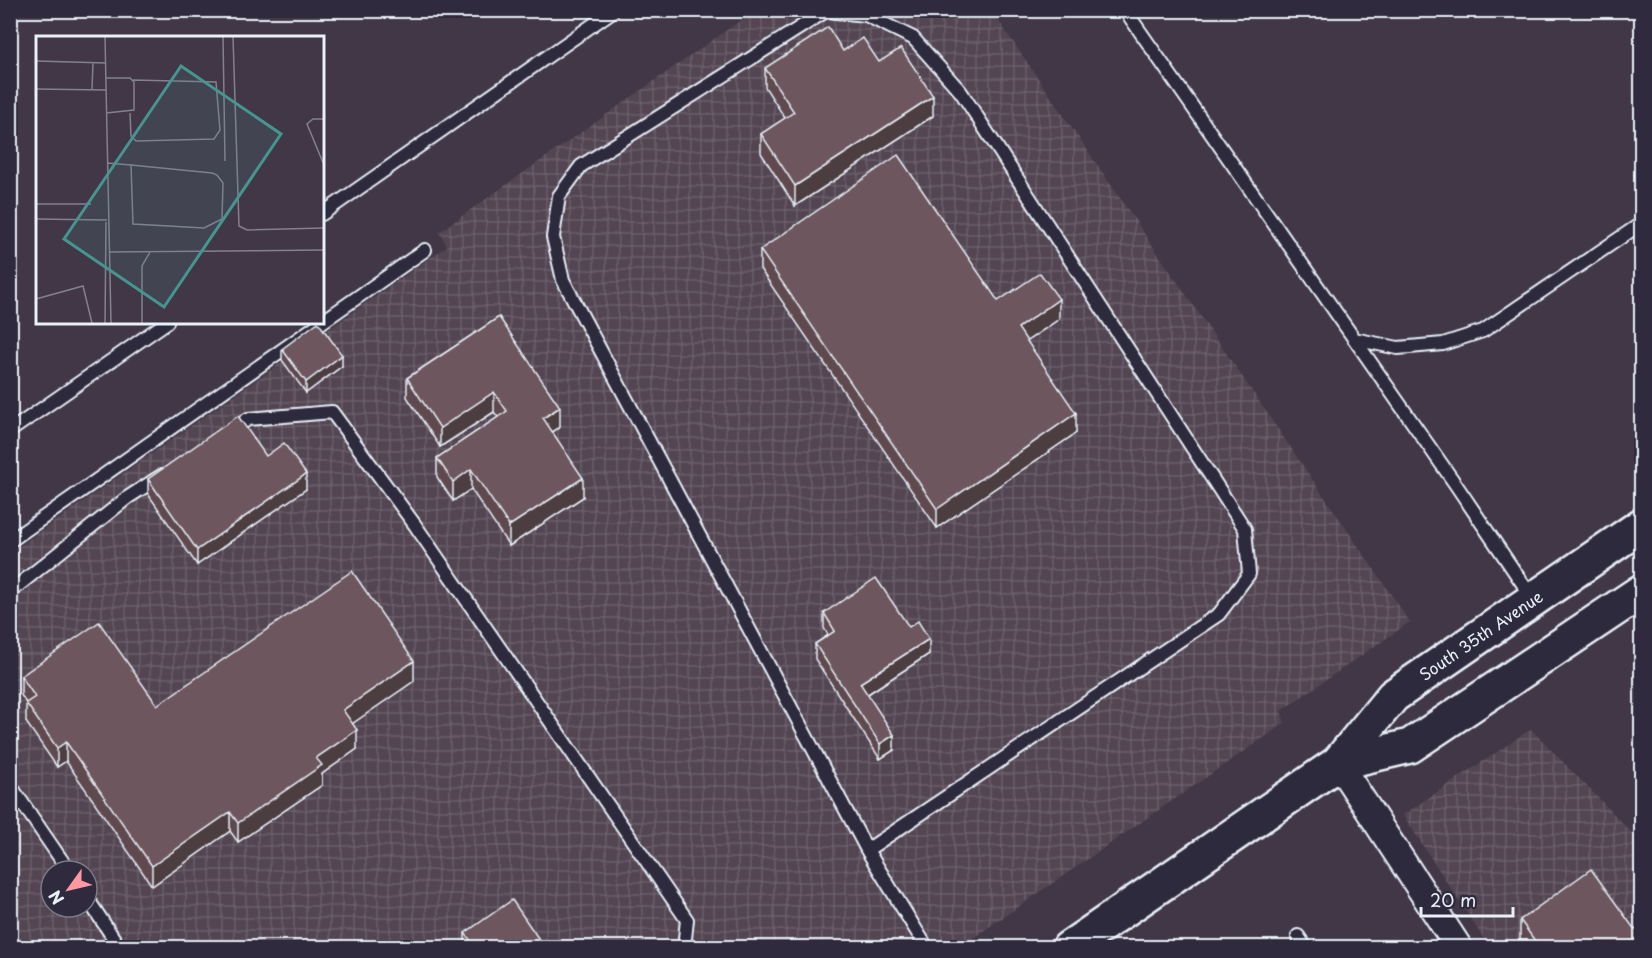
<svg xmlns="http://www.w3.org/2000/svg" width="1652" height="958" font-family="'Playpen Sans',sans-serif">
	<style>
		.industrial { fill: url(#industrial-grid); fill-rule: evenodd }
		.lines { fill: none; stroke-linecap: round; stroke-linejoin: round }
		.service-casing { stroke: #e8f1f8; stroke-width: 16 }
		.minor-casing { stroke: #e8f1f8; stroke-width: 30 }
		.secondary-casing { stroke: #e8f1f8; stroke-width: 38 }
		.service { stroke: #2f2a3d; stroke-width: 12 }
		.minor { stroke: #2f2a3d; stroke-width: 26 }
		.secondary { stroke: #2f2a3d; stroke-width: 33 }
		.wall { fill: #5e4a50; stroke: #e8f1f8; stroke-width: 1.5 }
		.shaded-wall { fill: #4c3c41; stroke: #e8f1f8; stroke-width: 1.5 }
		.building { fill: #6d565d; stroke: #e8f1f8; stroke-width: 1.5 }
		.labels { text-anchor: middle; stroke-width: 6; stroke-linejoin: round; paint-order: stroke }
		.street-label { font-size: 16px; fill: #e8f1f8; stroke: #2f2a3d }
		.inset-road { fill: none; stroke: #84818e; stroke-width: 1.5 }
		.view { fill: #459590; fill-opacity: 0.15; stroke: #459590; stroke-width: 3 }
		.inset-edge { fill: none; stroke: #e8f1f8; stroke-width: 3 }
	</style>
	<defs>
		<pattern id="industrial-grid" width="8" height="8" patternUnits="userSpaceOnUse" patternTransform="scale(1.5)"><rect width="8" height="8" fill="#524451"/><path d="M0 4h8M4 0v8" fill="none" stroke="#6b5f6b"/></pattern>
	</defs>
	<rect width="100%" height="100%" fill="#423747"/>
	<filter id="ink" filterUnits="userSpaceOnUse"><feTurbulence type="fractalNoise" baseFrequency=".0167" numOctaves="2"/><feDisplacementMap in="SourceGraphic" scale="12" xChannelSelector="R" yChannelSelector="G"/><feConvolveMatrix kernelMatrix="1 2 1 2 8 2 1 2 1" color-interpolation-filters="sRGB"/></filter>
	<g filter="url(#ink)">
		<!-- industrial -->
		<path class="industrial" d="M 754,11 L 992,11 L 1410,622 L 1281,711 L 1285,723 L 960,947 L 11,947 L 10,553 L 447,246 L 439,232 ZM 51,871 L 87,871 L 87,907 L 51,907 Z
			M 1531,729 L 1641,842 L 1641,947 L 1489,947 L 1403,815 Z"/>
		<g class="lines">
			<defs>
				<path id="service" d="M 1125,10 L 1456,485 L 1533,599
					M 322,214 L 614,10
					M 322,322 L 425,250
					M 1354,339 L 1398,348 L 1443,344 L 1483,331 L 1642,223
					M 10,431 L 167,322
					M 229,432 L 248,419 L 332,412 L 415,525 L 687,920 L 684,948
					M 10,541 L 322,322
					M 10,592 L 127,498 L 161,476
					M 10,785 L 69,871
					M 867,850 L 1219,614 L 1249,574 L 1245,529 L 961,92 L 913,38 L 866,15 L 826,11 L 581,166 L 559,196 L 553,237 L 563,280 L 867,850 L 927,948
					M 87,898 L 120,948
					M 1298,936 L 1306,948"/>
				<path id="minor" d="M 1338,763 L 1459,948"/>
				<g id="secondary">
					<path d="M 1338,763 L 1410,746 L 1642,591"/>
					<path id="s1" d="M 1069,948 L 1338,763 L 1393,696 L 1642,525"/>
				</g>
			</defs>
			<!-- service casing -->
			<use href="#service" class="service-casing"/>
			<!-- minor casing -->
			<use href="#minor" class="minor-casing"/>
			<!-- secondary casing -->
			<use href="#secondary" class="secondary-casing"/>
			<!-- service -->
			<use href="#service" class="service"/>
			<!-- minor -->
			<use href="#minor" class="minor"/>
			<!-- secondary -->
			<use href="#secondary" class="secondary"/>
		</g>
		<!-- wall -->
		<path class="wall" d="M 843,51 L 933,116 L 795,206 L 761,153 L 761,134 L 785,118 L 765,87 L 765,68 Z
			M 760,250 L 998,301 L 1059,319 L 1027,341 L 1076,433 L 937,528 L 760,269 Z
			M 499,317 L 560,427 L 552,432 L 583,497 L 509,546 L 471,489 L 453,501 L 437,477 L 437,458 L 498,417 L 494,412 L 440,447 L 407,397 L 407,378 Z
			M 282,349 L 342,366 L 306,393 L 282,360 Z
			M 266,456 L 306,489 L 197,565 L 148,494 L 148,479 Z
			M 824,613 L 909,627 L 929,654 L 868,694 L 894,750 L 880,759 L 815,659 L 815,644 L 828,635 L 824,628 Z
			M 21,676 L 157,705 L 414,681 L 352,723 L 357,749 L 322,774 L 322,785 L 238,842 L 230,831 L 152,886 L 66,761 L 57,767 L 26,722 L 26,703 L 21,695 Z
			M 1520,920 L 1641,948 L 1526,948 L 1520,939 Z
			M 465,933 L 545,948 L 465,948 Z"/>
		<!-- shaded-wall -->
		<path class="shaded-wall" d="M 933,96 L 933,116 L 795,206 L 795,186 Z
			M 1059,299 L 1059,319 L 1018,347 L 1018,328 Z
			M 342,355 L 342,366 L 306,393 L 306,382 Z
			M 494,392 L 494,412 L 440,447 L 440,428 Z
			M 560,407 L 560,427 L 543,438 L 543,418 Z
			M 1076,413 L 1076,433 L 937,528 L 937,509 Z
			M 471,469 L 471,489 L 453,501 L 453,482 Z
			M 306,474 L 306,489 L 197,565 L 197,550 Z
			M 583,478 L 583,497 L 509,546 L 509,526 Z
			M 929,639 L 929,654 L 860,699 L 860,683 Z
			M 414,661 L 414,681 L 343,730 L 343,710 Z
			M 357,730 L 357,749 L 322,774 L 322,785 L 238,842 L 238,823 L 316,758 Z
			M 894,735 L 894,750 L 880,759 L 880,744 Z
			M 66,742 L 66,761 L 57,767 L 57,748 Z
			M 230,812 L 230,831 L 152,886 L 152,866 Z"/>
		<!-- building -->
		<path class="building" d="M 828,27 L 843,51 L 863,38 L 879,62 L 901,48 L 933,96 L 795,186 L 761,134 L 794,112 L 765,68 Z
			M 898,155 L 998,301 L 1040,273 L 1059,299 L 1018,328 L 1076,413 L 937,509 L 760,250 Z
			M 499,317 L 560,407 L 543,418 L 583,478 L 509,526 L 471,469 L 453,482 L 437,458 L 507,411 L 494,392 L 440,428 L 407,378 Z
			M 318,322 L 342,355 L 306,382 L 282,349 Z
			M 238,416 L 266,456 L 284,443 L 306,474 L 197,550 L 148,479 Z
			M 352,571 L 414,661 L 343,710 L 357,730 L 316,758 L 322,765 L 238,823 L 230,812 L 152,866 L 66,742 L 57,748 L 26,703 L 35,697 L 21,676 L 99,622 L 157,705 Z
			M 876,578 L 909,627 L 918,621 L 929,639 L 860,683 L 894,735 L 880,744 L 815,644 L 835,631 L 824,613 Z
			M 1591,869 L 1635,930 L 1641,926 L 1641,948 L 1540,948 L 1520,920 Z
			M 512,900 L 545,948 L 476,948 L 465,933 Z"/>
	</g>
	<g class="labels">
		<!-- street labels -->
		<g class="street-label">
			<text dy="6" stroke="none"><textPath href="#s1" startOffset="520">South 35th Avenue</textPath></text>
		</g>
	</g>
	<!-- overview -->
	<g transform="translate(36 36)">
		<rect width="288" height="288" fill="#423747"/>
		<path class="inset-road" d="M 69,1 L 75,287M 187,1 L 189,125M 197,1 L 203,190 L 211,194 L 288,192M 0,25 L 70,27M 70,42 L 94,42 L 98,46 L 98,74 L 70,77M 0,53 L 70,54M 56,53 L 57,27M 94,77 L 95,100 L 100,105 L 178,103 L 184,94 L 180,46 L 97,44M 288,83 L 277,83 L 271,88 L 288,129M 71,127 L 95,129 L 176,137 L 181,139 L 187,147 L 186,183 L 168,192 L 97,188 L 95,129M 0,168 L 55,168M 0,183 L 71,184M 74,216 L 288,214M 0,263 L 47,250 L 56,287M 69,287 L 70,186M 106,287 L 106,230 L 114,216"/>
		<path class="view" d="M 145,30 L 245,98 L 128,271 L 28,203 Z"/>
		<rect width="288" height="288" class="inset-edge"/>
	</g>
	<!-- margin -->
	<rect width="1652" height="958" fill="none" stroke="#2f2a3d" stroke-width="36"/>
	<rect x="18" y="18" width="1616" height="922" fill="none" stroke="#e8f1f8" stroke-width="2" filter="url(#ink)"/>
	<!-- north arrow -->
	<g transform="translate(69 889) rotate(236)"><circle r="28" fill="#2f2a3d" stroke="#797a88" stroke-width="1.5"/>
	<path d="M0-4.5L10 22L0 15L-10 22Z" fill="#ff9aa2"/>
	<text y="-9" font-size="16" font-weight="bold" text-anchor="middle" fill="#e8f1f8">N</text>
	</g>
	<!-- scale -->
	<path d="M1421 907v9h92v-9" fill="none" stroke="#e8f1f8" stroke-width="3"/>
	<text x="1430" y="907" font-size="18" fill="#e8f1f8" stroke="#2f2a3d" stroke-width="4.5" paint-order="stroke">20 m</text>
</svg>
